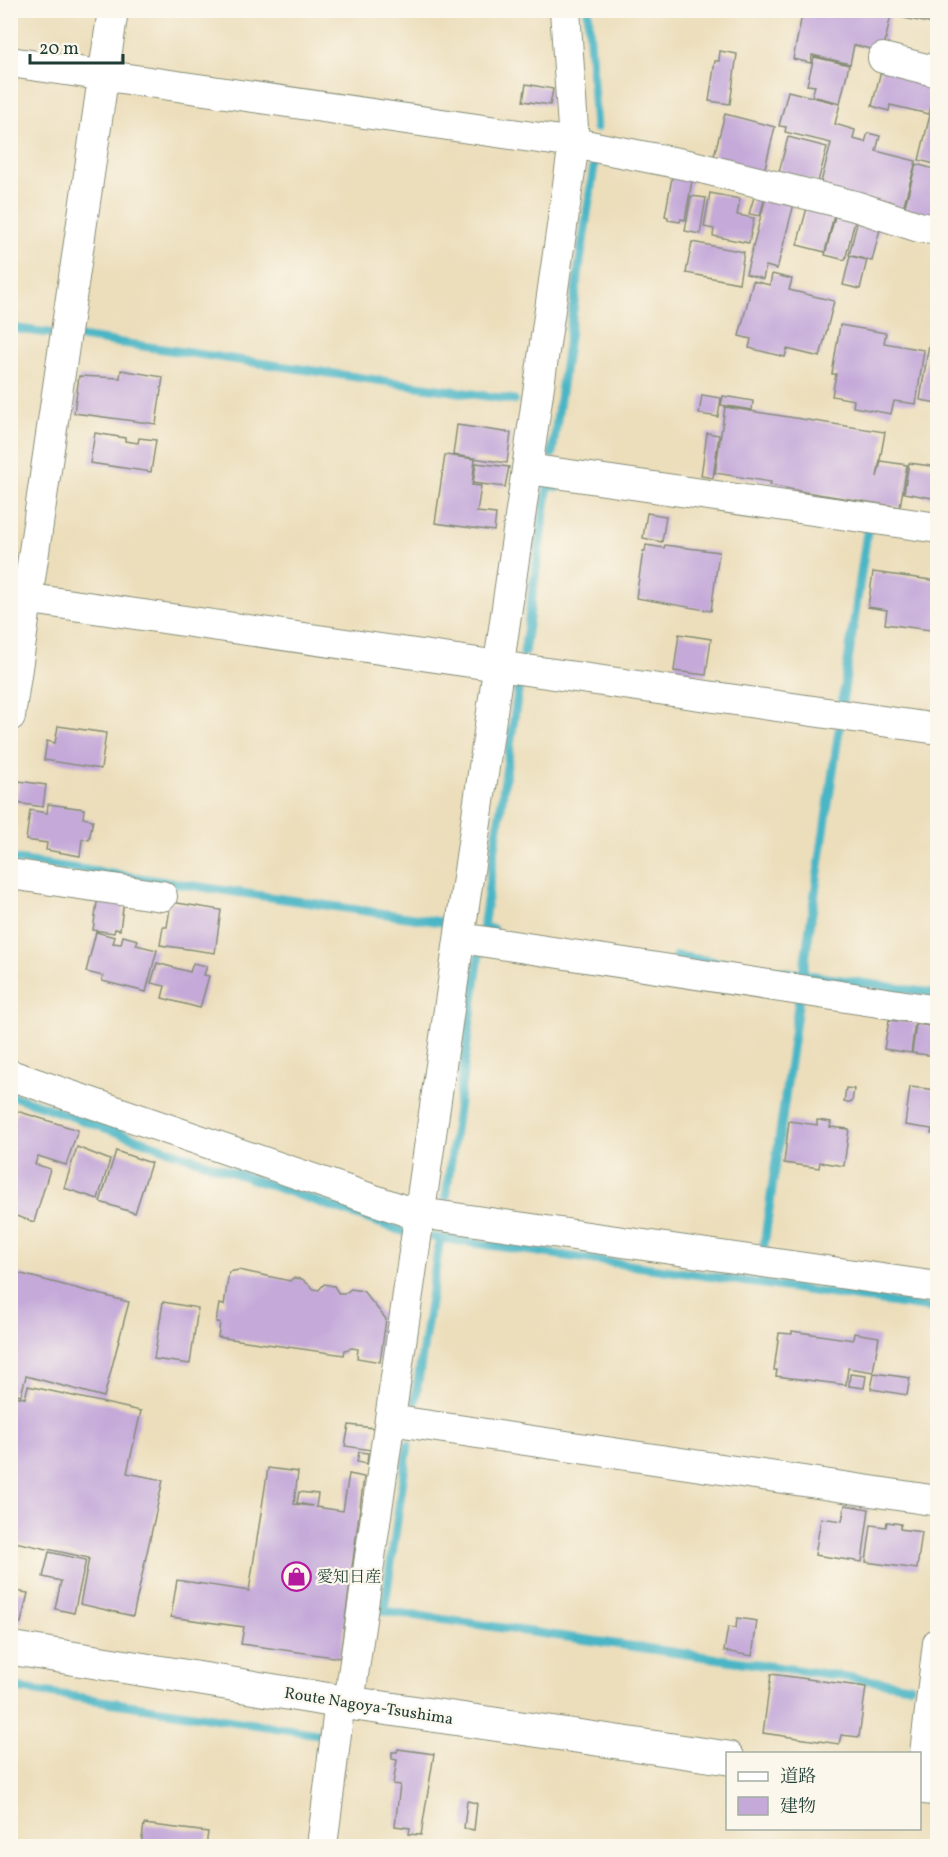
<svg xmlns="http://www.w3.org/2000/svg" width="948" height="1857" font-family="Vollkorn,'Noto Serif JP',serif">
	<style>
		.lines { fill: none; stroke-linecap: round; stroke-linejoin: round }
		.stream { stroke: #49b5c5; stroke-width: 9 }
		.building { fill: #c4a9d9 }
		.minor-casing { stroke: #868e78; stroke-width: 32 }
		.major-casing { stroke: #868e78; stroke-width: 35 }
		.minor { stroke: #fff; stroke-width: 30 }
		.major { stroke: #fff; stroke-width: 33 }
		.labels { text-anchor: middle; stroke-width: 4.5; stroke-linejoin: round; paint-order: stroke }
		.poi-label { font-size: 16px; fill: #1f3d34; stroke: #fbf7ec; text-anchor: start }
		.street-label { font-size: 16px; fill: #1f3d34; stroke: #fbf7ec }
	</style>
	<rect width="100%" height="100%" fill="#fbf7ec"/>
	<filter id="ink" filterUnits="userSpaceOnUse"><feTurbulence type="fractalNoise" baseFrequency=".0167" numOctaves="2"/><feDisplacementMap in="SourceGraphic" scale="12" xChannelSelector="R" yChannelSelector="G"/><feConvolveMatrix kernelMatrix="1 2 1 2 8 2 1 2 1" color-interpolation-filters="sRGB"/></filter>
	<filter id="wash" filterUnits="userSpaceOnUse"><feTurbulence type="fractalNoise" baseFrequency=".008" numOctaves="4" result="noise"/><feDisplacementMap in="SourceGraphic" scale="24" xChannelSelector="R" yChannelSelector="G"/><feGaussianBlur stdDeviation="1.35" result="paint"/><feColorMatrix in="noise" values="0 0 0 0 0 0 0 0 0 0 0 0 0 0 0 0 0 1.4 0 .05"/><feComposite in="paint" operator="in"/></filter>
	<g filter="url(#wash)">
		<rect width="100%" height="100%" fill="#ecdebb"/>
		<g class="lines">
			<!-- stream -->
			<path class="stream" d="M 588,10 L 596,128
				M 10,328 L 49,333
				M 80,337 L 514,400
				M 552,454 L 594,166
				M 524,653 L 548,485 L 558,487
				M 842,703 L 867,532
				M 10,859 L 441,922
				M 493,929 L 483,928 L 519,685
				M 676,956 L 938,994
				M 803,974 L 839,730
				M 10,1095 L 405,1232
				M 446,1197 L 479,955
				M 433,1237 L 938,1309
				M 763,1252 L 799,999
				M 415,1401 L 440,1238
				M 408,1445 L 384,1611 L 910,1686
				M 10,1687 L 318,1734"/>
		</g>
		<g id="blocks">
			<!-- building -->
			<path class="building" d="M 808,10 L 886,10 L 886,13 L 891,14 L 883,52 L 854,45 L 850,64 L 812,55 L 811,63 L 793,59 L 802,15 L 807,16 Z
				M 899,10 L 937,10 L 934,24 L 898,17 Z
				M 936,18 L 938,18 L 938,54 L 930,53 Z
				M 720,51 L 737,54 L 730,104 L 709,101 L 715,61 L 719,61 Z
				M 814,57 L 849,65 L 840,103 L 812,96 L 815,86 L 807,85 Z
				M 882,67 L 938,83 L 929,114 L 890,105 L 889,111 L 872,106 Z
				M 526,84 L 553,89 L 550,105 L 523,101 Z
				M 788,91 L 840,104 L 835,124 L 855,130 L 853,139 L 865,142 L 868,133 L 880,136 L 876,151 L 916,161 L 902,211 L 819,190 L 831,143 L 785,132 L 786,127 L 779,126 Z
				M 725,114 L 775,127 L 763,176 L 712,163 Z
				M 930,115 L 938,117 L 938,165 L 919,160 Z
				M 788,137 L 827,147 L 818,182 L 779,172 Z
				M 916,164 L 938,170 L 938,223 L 903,214 Z
				M 673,172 L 693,175 L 685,220 L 681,219 L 680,222 L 668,220 L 668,217 L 665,216 Z
				M 756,190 L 766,192 L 760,216 L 749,214 Z
				M 767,192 L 795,200 L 777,269 L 766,266 L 763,279 L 746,274 Z
				M 710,193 L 740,199 L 737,215 L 754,218 L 749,243 L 713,236 L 714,229 L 704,227 Z
				M 691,196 L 706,198 L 700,234 L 685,231 Z
				M 808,204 L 835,211 L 825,252 L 797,245 Z
				M 836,212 L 856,217 L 845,260 L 825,255 Z
				M 858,219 L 881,225 L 872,261 L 849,255 Z
				M 692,242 L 744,252 L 739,283 L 686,273 Z
				M 850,256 L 867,260 L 860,289 L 843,285 Z
				M 772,274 L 792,279 L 789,290 L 834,301 L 820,357 L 787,349 L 785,357 L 749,348 L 751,339 L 739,336 L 753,281 L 770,285 Z
				M 840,325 L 886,333 L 884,343 L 924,350 L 916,404 L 894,401 L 891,414 L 853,407 L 854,400 L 832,396 L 836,374 L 832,374 Z
				M 929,344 L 938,345 L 938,403 L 920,400 Z
				M 121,370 L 163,377 L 156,424 L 74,413 L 79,376 L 120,378 Z
				M 702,395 L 721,398 L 718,417 L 699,414 Z
				M 723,396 L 753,401 L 752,410 L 721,405 Z
				M 725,407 L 885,432 L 877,477 L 881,461 L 907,465 L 900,507 L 805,492 L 770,485 L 771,482 L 715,473 Z
				M 457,425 L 511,433 L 507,463 L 453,455 Z
				M 95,433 L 125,438 L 125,441 L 138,443 L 139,438 L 156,440 L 151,472 L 90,463 Z
				M 707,433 L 719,435 L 713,478 L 701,476 Z
				M 445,455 L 475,459 L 472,485 L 481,486 L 477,512 L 496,514 L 494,531 L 435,523 Z
				M 476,463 L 509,467 L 505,487 L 473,483 Z
				M 909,463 L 938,467 L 938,499 L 904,493 Z
				M 647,513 L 666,516 L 662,542 L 643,538 Z
				M 646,545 L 664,548 L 665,545 L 719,552 L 711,611 L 636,598 L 643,551 L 645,551 Z
				M 873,572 L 938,581 L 938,631 L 885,624 L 887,610 L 868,607 Z
				M 679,634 L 711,639 L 706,675 L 674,671 Z
				M 58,726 L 106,733 L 101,769 L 44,760 L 47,741 L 55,743 Z
				M 19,781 L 46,785 L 43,807 L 16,803 Z
				M 48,804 L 84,809 L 83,818 L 93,820 L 89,840 L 82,839 L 80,856 L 46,850 L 47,843 L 26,840 L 30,810 L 47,813 Z
				M 98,896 L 124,900 L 120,930 L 115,929 L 114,933 L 93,930 Z
				M 171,902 L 221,910 L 215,953 L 160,945 L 163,927 L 167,927 Z
				M 96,932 L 115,937 L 113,943 L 121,944 L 123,936 L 138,940 L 136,945 L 157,950 L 146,992 L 102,981 L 103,976 L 86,972 Z
				M 157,963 L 190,972 L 193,963 L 207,966 L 204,975 L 209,976 L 200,1008 L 162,998 L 165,986 L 151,983 Z
				M 889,1020 L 915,1023 L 911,1053 L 884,1049 Z
				M 916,1024 L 938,1027 L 936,1056 L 912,1053 Z
				M 910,1087 L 938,1090 L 938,1133 L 931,1133 L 932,1129 L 905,1125 Z
				M 846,1088 L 854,1089 L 852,1102 L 844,1102 Z
				M 17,1111 L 78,1130 L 66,1165 L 38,1156 L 35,1164 L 50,1169 L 34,1222 L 10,1214 L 10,1156 L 14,1148 L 10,1147 L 10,1131 Z
				M 817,1120 L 831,1122 L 830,1127 L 849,1129 L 844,1166 L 820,1162 L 819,1168 L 784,1163 L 789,1121 L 817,1125 Z
				M 77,1147 L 110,1160 L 98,1199 L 64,1188 Z
				M 116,1151 L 151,1163 L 135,1213 L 100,1202 Z
				M 239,1270 L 290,1281 L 293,1278 L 302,1279 L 314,1289 L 319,1290 L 324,1284 L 334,1286 L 339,1294 L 344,1294 L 351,1289 L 363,1291 L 386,1319 L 380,1362 L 357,1358 L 358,1349 L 352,1348 L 345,1350 L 344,1355 L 218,1337 L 220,1323 L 216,1322 L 219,1304 L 224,1305 L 229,1272 Z
				M 10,1271 L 129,1302 L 104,1397 L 26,1376 L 21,1395 L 10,1392 Z
				M 163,1302 L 198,1308 L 190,1364 L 154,1359 Z
				M 792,1331 L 853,1340 L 854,1333 L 879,1337 L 873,1372 L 848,1368 L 846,1385 L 776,1376 L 777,1370 L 774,1370 L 779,1333 L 792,1334 Z
				M 874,1373 L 910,1378 L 907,1395 L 871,1389 Z
				M 850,1374 L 866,1376 L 864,1388 L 849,1386 Z
				M 28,1386 L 141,1411 L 127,1473 L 163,1480 L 133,1616 L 80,1604 L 89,1558 L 10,1541 L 10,1395 L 25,1398 Z
				M 349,1425 L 374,1428 L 371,1450 L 345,1446 Z
				M 359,1452 L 368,1453 L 367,1464 L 357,1462 Z
				M 268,1468 L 298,1472 L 294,1504 L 313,1506 L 297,1503 L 299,1492 L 318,1494 L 316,1507 L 343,1511 L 349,1474 L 364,1477 L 340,1658 L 241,1644 L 244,1627 L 171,1617 L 177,1580 L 249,1591 Z
				M 845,1505 L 869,1509 L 862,1562 L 815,1555 L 821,1518 L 842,1521 Z
				M 887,1522 L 901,1524 L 900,1529 L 922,1532 L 917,1569 L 866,1562 L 871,1525 L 886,1527 Z
				M 49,1552 L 86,1560 L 74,1613 L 55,1609 L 61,1581 L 43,1577 Z
				M 10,1590 L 28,1593 L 21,1623 L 10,1621 Z
				M 737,1618 L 757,1621 L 752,1656 L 724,1651 L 728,1627 L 736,1628 Z
				M 771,1674 L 866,1687 L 859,1737 L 841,1735 L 839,1744 L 763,1733 Z
				M 398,1749 L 434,1754 L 421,1835 L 409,1834 L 410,1828 L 395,1826 L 400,1785 L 393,1784 L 397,1760 L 392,1759 L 392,1752 L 397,1752 Z
				M 467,1801 L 477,1803 L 474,1830 L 464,1828 Z
				M 144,1824 L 208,1832 L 206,1846 L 141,1846 Z"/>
		</g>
	</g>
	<g filter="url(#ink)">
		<use href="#blocks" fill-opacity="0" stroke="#868e78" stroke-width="1.5"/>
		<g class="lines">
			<defs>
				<path id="minor" d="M 883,58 L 938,72
					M 10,62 L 574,143 L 693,166 L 855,206 L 919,227 L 938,230
					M 528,469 L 938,528
					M 10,596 L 938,729
					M 10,716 L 113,10
					M 10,874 L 162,896
					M 461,938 L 938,1011
					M 10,1075 L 406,1211 L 938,1287
					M 390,1420 L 938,1501
					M 349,1703 L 574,143 L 565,10
					M 921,1787 L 938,1643
					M 322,1846 L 340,1701"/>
				<path id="major" d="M 10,1648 L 349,1703 L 728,1758
					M 920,1787 L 938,1789"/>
			</defs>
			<!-- minor casing -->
			<use href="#minor" class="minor-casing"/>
			<!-- major casing -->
			<use href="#major" class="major-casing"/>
			<!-- minor -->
			<use href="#minor" class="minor"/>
			<!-- major -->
			<use href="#major" class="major"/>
		</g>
	</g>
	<!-- icons -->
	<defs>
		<symbol id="shop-ring" viewBox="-11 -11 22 22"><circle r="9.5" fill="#fbf7ec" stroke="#b5179e" stroke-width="1.5"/><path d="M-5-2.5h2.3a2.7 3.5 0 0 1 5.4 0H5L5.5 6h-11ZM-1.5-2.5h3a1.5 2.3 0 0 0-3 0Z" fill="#b5179e"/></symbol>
	</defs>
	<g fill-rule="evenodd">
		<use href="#shop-ring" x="280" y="1560" width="33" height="33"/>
	</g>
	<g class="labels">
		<!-- poi labels -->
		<g class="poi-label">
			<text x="317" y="1582">愛知日産</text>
		</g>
		<!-- street labels -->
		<g class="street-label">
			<text transform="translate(369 1705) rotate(9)" y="6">Route Nagoya-Tsushima</text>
		</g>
	</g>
	<!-- margin -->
	<rect width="948" height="1857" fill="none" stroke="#fbf7ec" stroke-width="36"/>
	<!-- legend -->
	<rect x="726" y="1752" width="195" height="78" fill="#fbf7ec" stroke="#a3ada2" stroke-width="1.5"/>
	<rect x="738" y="1772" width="30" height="9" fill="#ffffff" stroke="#a3ada2" stroke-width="1.5"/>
	<text x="780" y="1782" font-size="18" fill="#1f3d34">道路</text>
	<rect x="738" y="1797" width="30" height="18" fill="#c4a9d9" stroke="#a3ada2" stroke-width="1.5"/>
	<text x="780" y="1812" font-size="18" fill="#1f3d34">建物</text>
	<!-- scale -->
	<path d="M30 54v9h93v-9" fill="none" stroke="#1f3d34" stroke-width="3"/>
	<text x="39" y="54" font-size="18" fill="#1f3d34" stroke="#fbf7ec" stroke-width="4.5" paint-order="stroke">20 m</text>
</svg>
